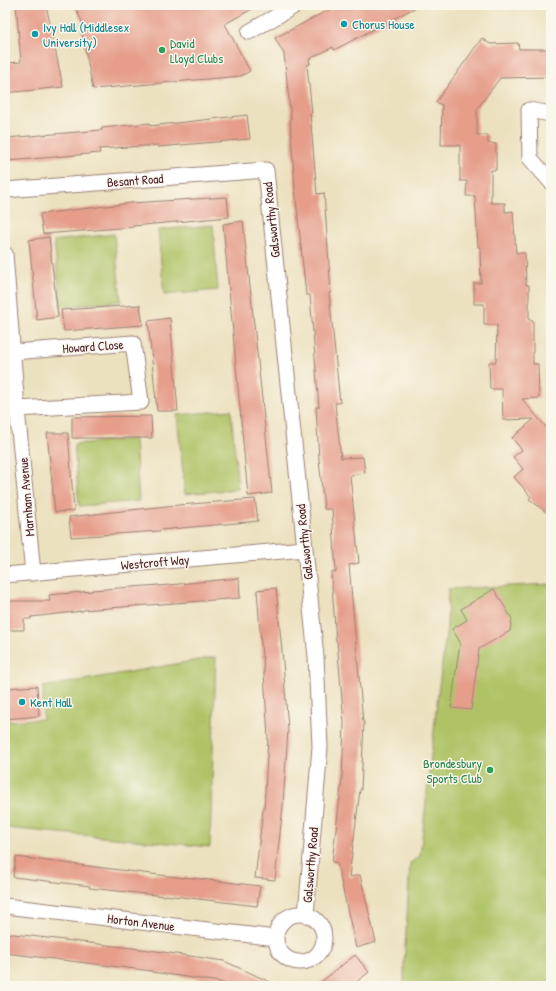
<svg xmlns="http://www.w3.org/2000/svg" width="556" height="991" font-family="'Patrick Hand',sans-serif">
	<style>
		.green { fill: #afc366; stroke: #7c7148 }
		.building { fill: #e69e8b }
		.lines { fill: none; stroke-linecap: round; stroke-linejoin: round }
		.street-casing { stroke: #9b8075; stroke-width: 17 }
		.street { stroke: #fff; stroke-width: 15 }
		.culture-dot { fill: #0f9aa8; stroke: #fbf7ec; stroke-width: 1.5 }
		.leisure-dot { fill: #2e9e5b; stroke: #fbf7ec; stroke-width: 1.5 }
		.labels { text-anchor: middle; stroke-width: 3; stroke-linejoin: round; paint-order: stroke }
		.culture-label { font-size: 13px; fill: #0d838f; stroke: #fbf7ec; text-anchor: start }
		.leisure-label { font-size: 13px; fill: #27864d; stroke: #fbf7ec; text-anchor: start }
		.street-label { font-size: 13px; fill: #4a1f2b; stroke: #fbf7ec }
	</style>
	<rect width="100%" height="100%" fill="#fbf7ec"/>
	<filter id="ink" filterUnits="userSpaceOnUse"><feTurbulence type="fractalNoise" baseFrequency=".025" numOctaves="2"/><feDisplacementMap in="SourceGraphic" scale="8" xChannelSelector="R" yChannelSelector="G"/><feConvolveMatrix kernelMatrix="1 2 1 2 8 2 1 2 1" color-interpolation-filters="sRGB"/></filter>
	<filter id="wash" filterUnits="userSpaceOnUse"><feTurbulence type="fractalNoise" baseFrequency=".012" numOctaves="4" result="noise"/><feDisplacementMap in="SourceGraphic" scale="16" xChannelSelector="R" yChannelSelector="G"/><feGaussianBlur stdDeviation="0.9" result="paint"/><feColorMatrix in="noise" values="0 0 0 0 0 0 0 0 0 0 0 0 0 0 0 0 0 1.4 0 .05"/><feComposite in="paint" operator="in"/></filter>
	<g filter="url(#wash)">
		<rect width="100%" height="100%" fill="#ece1bf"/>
		<!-- green -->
		<path class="green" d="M 213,225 L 218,290 L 164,295 L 158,230 Z
			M 114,234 L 121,301 L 61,307 L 54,241 Z
			M 231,410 L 238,489 L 185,494 L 177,415 Z
			M 135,439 L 139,501 L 79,506 L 74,444 Z
			M 551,584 L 551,986 L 404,986 L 404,965 L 410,863 L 420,856 L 438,693 L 447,627 L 448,589 Z
			M 216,657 L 210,847 L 5,828 L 5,721 L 43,719 L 43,687 Z"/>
		<g id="blocks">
			<!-- building -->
			<path class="building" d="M 16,5 L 46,5 L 63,87 L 5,93 L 5,63 L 21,62 Z
				M 74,5 L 259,5 L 225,24 L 250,71 L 241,76 L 93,89 L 81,28 L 84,26 Z
				M 338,5 L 420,5 L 334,50 L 333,47 L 309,59 L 310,64 L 307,65 L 312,113 L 310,113 L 317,194 L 324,193 L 331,293 L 329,293 L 340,403 L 335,403 L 341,458 L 363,457 L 365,473 L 350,475 L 359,563 L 349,565 L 363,722 L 364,722 L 361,790 L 360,790 L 349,877 L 360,875 L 376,942 L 356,948 L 337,863 L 332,862 L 342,780 L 344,723 L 337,641 L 336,641 L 331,572 L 336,572 L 332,509 L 324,509 L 319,459 L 316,407 L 319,407 L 310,295 L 306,295 L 295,189 L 290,119 L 291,119 L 284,54 L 275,38 Z
				M 482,38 L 490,44 L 518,43 L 519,49 L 551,49 L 551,77 L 500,78 L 477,109 L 477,135 L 488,135 L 488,143 L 496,144 L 496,170 L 491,170 L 491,203 L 505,203 L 505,212 L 513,211 L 516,253 L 525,253 L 526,285 L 529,285 L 529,320 L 533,320 L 533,364 L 538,364 L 539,398 L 522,399 L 551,433 L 551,516 L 529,499 L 531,497 L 514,477 L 523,469 L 513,457 L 522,450 L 512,438 L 534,419 L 503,420 L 502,389 L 490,389 L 489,362 L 496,362 L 497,325 L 484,325 L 484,304 L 474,304 L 474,283 L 481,283 L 480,247 L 478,247 L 475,196 L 466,196 L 467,181 L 460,181 L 460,145 L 441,145 L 442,105 L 436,102 Z
				M 247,115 L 250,139 L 158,147 L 158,145 L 99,149 L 100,153 L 8,161 L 6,138 L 102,130 L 102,128 L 150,123 L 150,126 Z
				M 227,197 L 229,217 L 133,226 L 133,227 L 43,234 L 40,214 L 131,203 Z
				M 243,221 L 272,493 L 248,496 L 223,224 Z
				M 49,237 L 58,317 L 37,320 L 29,240 Z
				M 140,305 L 143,325 L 64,331 L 61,310 Z
				M 170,318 L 178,411 L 157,411 L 148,321 Z
				M 151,416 L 152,438 L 72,438 L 72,417 Z
				M 47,433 L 68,433 L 74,511 L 55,512 Z
				M 255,499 L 258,521 L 160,530 L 160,531 L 71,537 L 69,517 L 166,506 Z
				M 239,578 L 240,598 L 83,610 L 83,611 L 31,617 L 31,619 L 24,619 L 24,630 L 8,630 L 8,620 L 5,620 L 5,601 L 50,601 L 49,595 L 92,591 L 92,590 L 159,585 L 159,586 Z
				M 276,588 L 283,662 L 288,730 L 283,805 L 275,880 L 255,878 L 263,810 L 264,810 L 268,738 L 263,657 L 262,657 L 257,590 Z
				M 494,589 L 512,619 L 510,631 L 479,649 L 471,710 L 451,708 L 460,642 L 452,629 L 467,620 L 461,609 Z
				M 37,686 L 39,716 L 5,719 L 5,688 Z
				M 16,857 L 184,878 L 184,877 L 260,886 L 257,906 L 165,895 L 165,896 L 89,888 L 90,886 L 13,877 Z
				M 5,933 L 149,950 L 224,961 L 279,986 L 230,986 L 220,982 L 152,972 L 152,971 L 5,953 Z
				M 355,955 L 369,972 L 351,986 L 316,986 Z"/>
		</g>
	</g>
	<g filter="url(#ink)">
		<use href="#blocks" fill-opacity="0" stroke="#9b8075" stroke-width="1"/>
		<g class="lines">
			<defs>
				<path id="street" d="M 249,32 L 296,5
					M 551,114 L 529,110 L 530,158 L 551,182
					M 5,190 L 266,170 L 305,549 L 316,657 L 320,747 L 306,915
					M 5,254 L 17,409 L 33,573
					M 13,352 L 133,343 L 141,402 L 17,409
					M 5,575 L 305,549
					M 5,906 L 276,938
					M276 938a24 24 0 1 1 48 0a24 24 0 1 1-48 0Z"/>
			</defs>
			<!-- street casing -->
			<use href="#street" class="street-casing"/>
			<!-- street -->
			<use href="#street" class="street"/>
		</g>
	</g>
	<!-- markers -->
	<g class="culture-dot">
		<circle cx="344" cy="24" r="4"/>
		<circle cx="35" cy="34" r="4"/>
		<circle cx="22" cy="702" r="4"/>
	</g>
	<g class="leisure-dot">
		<circle cx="162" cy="50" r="4"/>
		<circle cx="490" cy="770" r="4"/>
	</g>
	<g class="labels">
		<!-- culture labels -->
		<g class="culture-label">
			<text x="352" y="29">Chorus House</text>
			<text x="43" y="32">Ivy Hall (Middlesex<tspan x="43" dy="15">University)</tspan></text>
			<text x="30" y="707">Kent Hall</text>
		</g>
		<!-- leisure labels -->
		<g class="leisure-label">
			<text x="170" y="48">David<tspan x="170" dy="15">Lloyd Clubs</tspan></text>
			<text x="482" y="768" text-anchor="end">Brondesbury<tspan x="482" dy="15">Sports Club</tspan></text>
		</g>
		<!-- street labels -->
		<g class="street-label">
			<text transform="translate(135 180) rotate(-4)" y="5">Besant Road</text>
			<text transform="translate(271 220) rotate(-96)" y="5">Galsworthy Road</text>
			<text transform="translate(93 346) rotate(-4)" y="5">Howard Close</text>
			<text transform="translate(26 497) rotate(-95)" y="5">Marnham Avenue</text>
			<text transform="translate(304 542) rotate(-96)" y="5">Galsworthy Road</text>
			<text transform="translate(155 562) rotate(-5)" y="5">Westcroft Way</text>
			<text transform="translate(310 865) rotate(-85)" y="5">Galsworthy Road</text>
			<text transform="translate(141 922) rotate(7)" y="5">Horton Avenue</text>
		</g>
	</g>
	<!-- margin -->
	<rect width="556" height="991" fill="none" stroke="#fbf7ec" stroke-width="20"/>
</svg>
